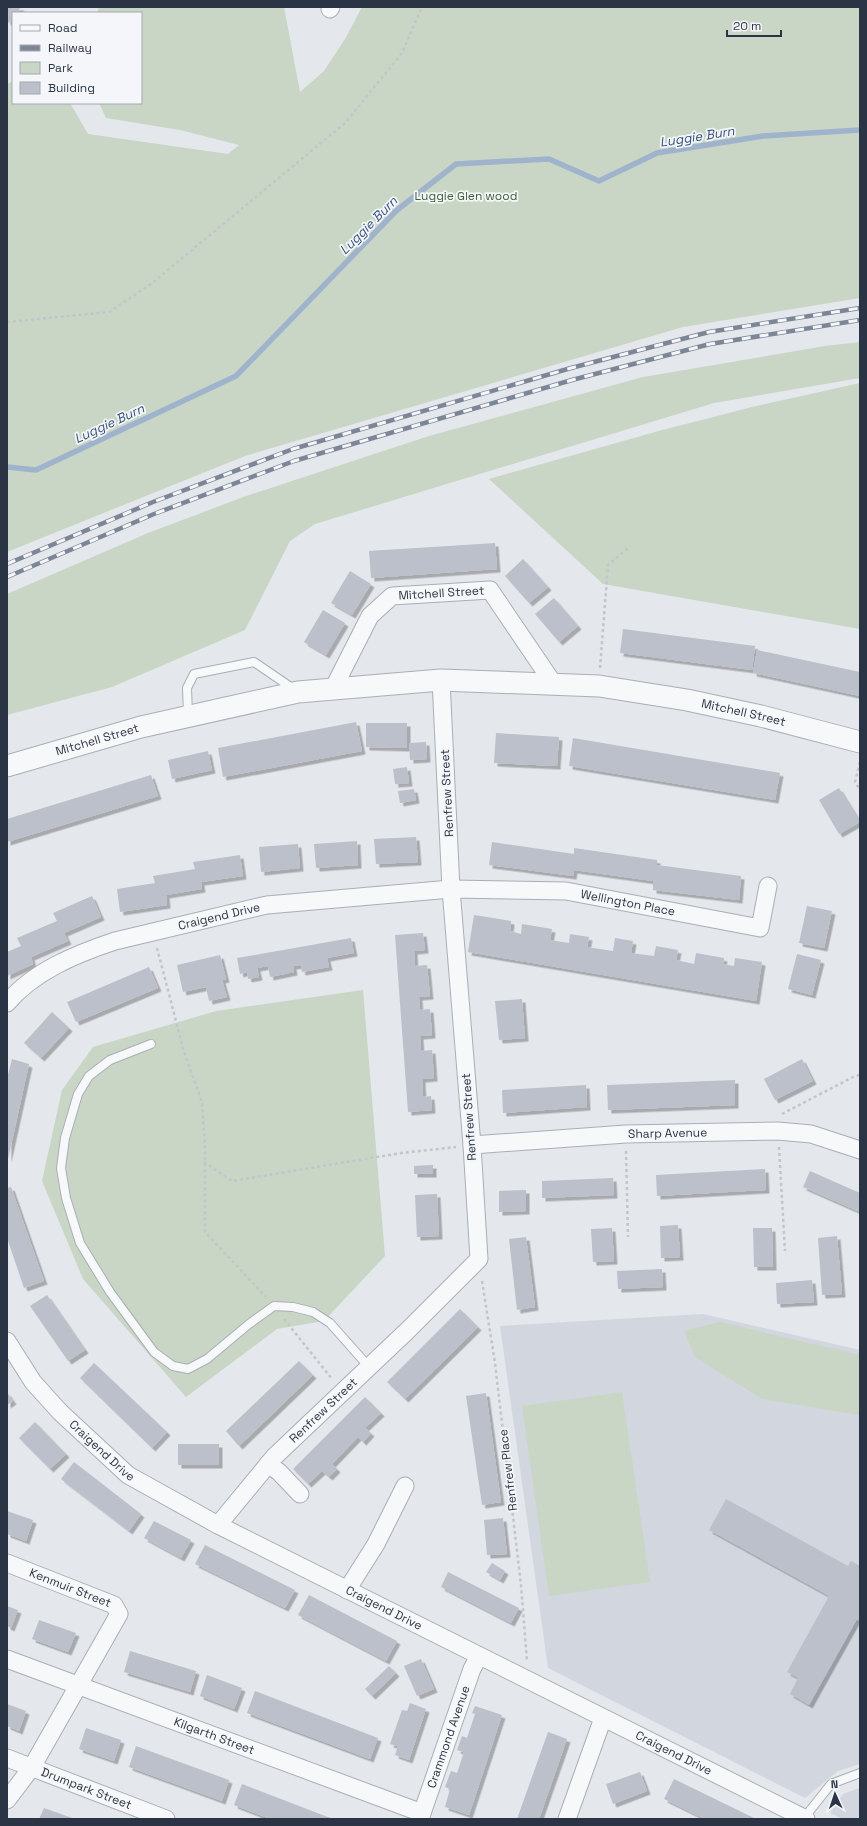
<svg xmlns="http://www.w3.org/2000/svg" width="867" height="1826" font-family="'Space Grotesk',sans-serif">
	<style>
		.built { fill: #d2d6de }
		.green { fill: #c9d6c5 }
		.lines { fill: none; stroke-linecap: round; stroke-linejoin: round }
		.stream { stroke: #9fb4cc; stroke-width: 5.5 }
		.building { fill: #bbc0ca; filter: url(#shadow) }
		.service-casing { stroke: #a9aeb7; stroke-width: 10 }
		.minor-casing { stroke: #a9aeb7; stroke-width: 19 }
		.tertiary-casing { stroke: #a9aeb7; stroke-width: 23 }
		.path { stroke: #c2c5cb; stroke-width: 2.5; stroke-dasharray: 3 3; stroke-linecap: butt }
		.service { stroke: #f7f8fa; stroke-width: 8 }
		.minor { stroke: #f7f8fa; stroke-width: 17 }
		.tertiary { stroke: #f7f8fa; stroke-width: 21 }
		.rail-casing { stroke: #7d8696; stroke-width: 4.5 }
		.rail { stroke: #f4f6f9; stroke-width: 3; stroke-dasharray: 9; stroke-linecap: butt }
		.labels { text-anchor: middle; stroke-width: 3.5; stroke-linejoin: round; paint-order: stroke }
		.park-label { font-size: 12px; fill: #3f6138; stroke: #f4f6f9 }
		.street-label { font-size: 12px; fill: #2b3445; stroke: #f4f6f9 }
		.water-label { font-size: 13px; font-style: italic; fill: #34527a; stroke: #f4f6f9 }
	</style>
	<defs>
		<filter id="shadow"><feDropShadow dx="3.5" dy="3.5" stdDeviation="0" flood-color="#0004"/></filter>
	</defs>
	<rect width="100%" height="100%" fill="#e4e7ec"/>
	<!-- built -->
	<path class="built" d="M 703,1314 L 860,1350 L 860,1764 L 838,1771 L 805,1798 L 548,1668 L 500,1326 Z
		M 860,1788 L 860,1819 L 842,1819 L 830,1813 L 843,1794 Z"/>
	<!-- green -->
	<path class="green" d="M 99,7 L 284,7 L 300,92 L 324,71 L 345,39 L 362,7 L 860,7 L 860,298 L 683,327 L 245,456 L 7,552 L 7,84 L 13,81 L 13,103 L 70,103 L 88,134 L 228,154 L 239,145 L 180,130 L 106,118 L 99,103 L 141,103 L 141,13 L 97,13 Z
		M 860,342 L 860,378 L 714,403 L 315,524 L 290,541 L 245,630 L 112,687 L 7,715 L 7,594 L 148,533 L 246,496 L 429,436 L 643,377 L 825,346 Z
		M 860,383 L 860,629 L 603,584 L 489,479 L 655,432 L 752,407 Z
		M 363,990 L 385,1256 L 324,1321 L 277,1329 L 186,1397 L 83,1279 L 42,1181 L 62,1090 L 93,1047 L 216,1011 Z
		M 720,1322 L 860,1355 L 860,1415 L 762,1399 L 695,1357 L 684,1331 Z
		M 622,1392 L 650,1582 L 549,1596 L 522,1406 Z"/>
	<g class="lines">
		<!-- stream -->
		<path class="stream" d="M 7,467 L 36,470 L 236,376 L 397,210 L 456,164 L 549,159 L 599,181 L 657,153 L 763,136 L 860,130"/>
	</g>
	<!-- building -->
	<path class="building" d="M 7,7 L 21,7 L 17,13 L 13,13 L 13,18 L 9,23 L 7,21 Z
		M 495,543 L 497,569 L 371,578 L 369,551 Z
		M 523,559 L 548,587 L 529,603 L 505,576 Z
		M 350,571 L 371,584 L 352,615 L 331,603 Z
		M 554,598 L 578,626 L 559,642 L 535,614 Z
		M 323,610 L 345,623 L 326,655 L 304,642 Z
		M 623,629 L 755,646 L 752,670 L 620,653 Z
		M 757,650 L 860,672 L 860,696 L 753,673 Z
		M 356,722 L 362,751 L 223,777 L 218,748 Z
		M 366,723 L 407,723 L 407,748 L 366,747 Z
		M 496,733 L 559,737 L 557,766 L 494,763 Z
		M 573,738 L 780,773 L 775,800 L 569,766 Z
		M 426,742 L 427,759 L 410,760 L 409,743 Z
		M 208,751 L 212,770 L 172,779 L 168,760 Z
		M 407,767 L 409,783 L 395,784 L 393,769 Z
		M 151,775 L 158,796 L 7,842 L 7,819 Z
		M 839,788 L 860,822 L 839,834 L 819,800 Z
		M 414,789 L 416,800 L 400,803 L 398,791 Z
		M 416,837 L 418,862 L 376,864 L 374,839 Z
		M 357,841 L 358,865 L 316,868 L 314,844 Z
		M 492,842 L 574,854 L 574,848 L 657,860 L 657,865 L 741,876 L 739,900 L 653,890 L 653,881 L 574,870 L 573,876 L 489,865 Z
		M 298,844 L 300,868 L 261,872 L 259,847 Z
		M 240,855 L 243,876 L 201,882 L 202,889 L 166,895 L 167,905 L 120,912 L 117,889 L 155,883 L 153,876 L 195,869 L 193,862 Z
		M 92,896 L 101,917 L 64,933 L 68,941 L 31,957 L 33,964 L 7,976 L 7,952 L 21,946 L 17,938 L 57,921 L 53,913 Z
		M 807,906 L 832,911 L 824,948 L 799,943 Z
		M 474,915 L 511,921 L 510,931 L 521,934 L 522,924 L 552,929 L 550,940 L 569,943 L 570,934 L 589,937 L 587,947 L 613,951 L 615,938 L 633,941 L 631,953 L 654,956 L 656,946 L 678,950 L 676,960 L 694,964 L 696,953 L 724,958 L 723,964 L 734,966 L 735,958 L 762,962 L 756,1001 L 468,952 Z
		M 423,933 L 425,950 L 414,951 L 415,966 L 427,965 L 430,996 L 419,997 L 420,1010 L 430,1009 L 432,1035 L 420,1036 L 421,1051 L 432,1050 L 434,1078 L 422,1079 L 423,1097 L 431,1096 L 432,1110 L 408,1112 L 395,935 Z
		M 351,938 L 354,953 L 327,958 L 329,967 L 302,972 L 301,965 L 293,966 L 294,972 L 270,977 L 268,966 L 257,968 L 259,977 L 248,979 L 247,972 L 240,974 L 237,958 Z
		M 797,954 L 821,960 L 812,995 L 788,989 Z
		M 220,955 L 226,979 L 222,980 L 227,997 L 209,1001 L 206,987 L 183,992 L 177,965 Z
		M 149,967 L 158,988 L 76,1022 L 67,1002 Z
		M 522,999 L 525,1038 L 499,1040 L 495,1001 Z
		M 52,1012 L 69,1028 L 41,1058 L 24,1043 Z
		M 12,1059 L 29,1064 L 8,1159 L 7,1079 Z
		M 802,1059 L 813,1081 L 775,1100 L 764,1079 Z
		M 735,1080 L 735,1105 L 608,1110 L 607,1085 Z
		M 586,1085 L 587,1107 L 503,1113 L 502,1090 Z
		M 433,1165 L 433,1174 L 414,1174 L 414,1166 Z
		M 765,1169 L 766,1190 L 657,1196 L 656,1175 Z
		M 810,1171 L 860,1193 L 860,1212 L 803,1187 Z
		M 613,1178 L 614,1195 L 542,1198 L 542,1181 Z
		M 11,1187 L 44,1281 L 24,1288 L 7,1238 L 7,1188 Z
		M 526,1190 L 526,1211 L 499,1212 L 499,1191 Z
		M 437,1194 L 439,1236 L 417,1237 L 415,1195 Z
		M 678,1225 L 680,1257 L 661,1258 L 660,1226 Z
		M 612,1228 L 614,1261 L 593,1262 L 591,1229 Z
		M 753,1228 L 772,1228 L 773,1267 L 754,1267 Z
		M 837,1236 L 842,1294 L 822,1295 L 818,1238 Z
		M 526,1237 L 535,1307 L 517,1310 L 509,1239 Z
		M 662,1269 L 663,1287 L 618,1289 L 617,1271 Z
		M 812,1280 L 814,1302 L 777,1304 L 776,1283 Z
		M 47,1295 L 85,1350 L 68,1361 L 30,1306 Z
		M 460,1309 L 478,1327 L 405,1399 L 387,1382 Z
		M 299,1361 L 313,1375 L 239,1446 L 226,1431 Z
		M 94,1363 L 167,1432 L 152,1448 L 80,1378 Z
		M 7,1392 L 13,1401 L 7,1405 Z
		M 486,1393 L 501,1502 L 482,1505 L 466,1396 Z
		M 365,1397 L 381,1413 L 365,1428 L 371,1433 L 363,1442 L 358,1437 L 332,1464 L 337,1469 L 329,1477 L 322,1471 L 308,1484 L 293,1469 Z
		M 35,1422 L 66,1454 L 50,1469 L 19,1438 Z
		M 178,1444 L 219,1444 L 219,1465 L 178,1465 Z
		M 74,1462 L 141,1514 L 129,1531 L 61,1479 Z
		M 726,1499 L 848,1566 L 851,1561 L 860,1566 L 860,1621 L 857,1619 L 809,1705 L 790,1694 L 798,1678 L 787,1672 L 829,1596 L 709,1530 Z
		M 7,1511 L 33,1520 L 26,1541 L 7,1534 Z
		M 503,1518 L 507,1554 L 487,1555 L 484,1520 Z
		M 154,1521 L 191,1540 L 181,1558 L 144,1538 Z
		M 205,1545 L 295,1590 L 285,1608 L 195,1564 Z
		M 492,1563 L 505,1571 L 500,1580 L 486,1572 Z
		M 448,1572 L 519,1608 L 511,1623 L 441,1587 Z
		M 309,1595 L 397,1641 L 386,1661 L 298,1615 Z
		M 7,1606 L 18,1610 L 11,1628 L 7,1626 Z
		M 39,1620 L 76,1633 L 68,1652 L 32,1639 Z
		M 130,1651 L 196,1671 L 190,1692 L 124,1672 Z
		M 421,1659 L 434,1689 L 417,1696 L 404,1666 Z
		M 389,1666 L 396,1673 L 372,1696 L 365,1689 Z
		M 207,1675 L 242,1688 L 234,1709 L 200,1696 Z
		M 255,1691 L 378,1738 L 370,1759 L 247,1713 Z
		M 410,1703 L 426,1709 L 409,1760 L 395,1755 L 398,1746 L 390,1744 L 402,1710 L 407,1711 Z
		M 7,1704 L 26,1711 L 19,1731 L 7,1726 Z
		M 475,1706 L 502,1715 L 469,1815 L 445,1807 L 450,1789 L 445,1787 L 451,1771 L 457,1773 L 464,1752 L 457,1750 L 462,1736 L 467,1738 L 475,1714 L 472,1713 Z
		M 86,1728 L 121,1740 L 114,1761 L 79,1749 Z
		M 548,1732 L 567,1739 L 539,1819 L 517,1819 Z
		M 136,1746 L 229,1780 L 222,1801 L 129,1767 Z
		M 640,1772 L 647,1791 L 613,1804 L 606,1784 Z
		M 674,1779 L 756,1819 L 705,1819 L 664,1799 Z
		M 242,1784 L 333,1819 L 270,1819 L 234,1805 Z
		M 44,1808 L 75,1819 L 39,1819 Z"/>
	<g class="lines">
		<defs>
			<path id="service" d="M 188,715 L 187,688 L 194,674 L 254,662 L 295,690
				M 151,1044 L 110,1060 L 89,1076 L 78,1094 L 65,1138 L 61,1168 L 66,1198 L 80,1243 L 110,1292 L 154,1352 L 173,1366 L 188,1369 L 207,1359 L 249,1324 L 274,1306 L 293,1307 L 313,1312 L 330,1323 L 369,1367
				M 804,1818 L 831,1784 L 860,1773"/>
			<g id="minor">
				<path d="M 330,9 L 331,7"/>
				<path id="s1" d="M 333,689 L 370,616 L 392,596 L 490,590 L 553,683"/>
				<path id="s2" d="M 7,1003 C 34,971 76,954 115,941 L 267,905 L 451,889 L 566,891 L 760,928 L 768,886"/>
				<path id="s3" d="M 472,1145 L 626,1134 L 778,1131 L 811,1134 L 860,1150"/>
				<path id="s4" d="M 7,1341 L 33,1382 L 60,1412 L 128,1475 L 218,1525 L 806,1819"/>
				<path d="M 268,1464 L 279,1472 L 300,1494"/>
				<path id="s5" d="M 218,1525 L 274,1457 L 407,1331 L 479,1259 L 472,1145 L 451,889 L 441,680"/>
				<path id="s6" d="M 7,1563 L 114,1605 L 119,1614 L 32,1767 L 7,1800"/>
				<path d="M 347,1590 L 376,1544 L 405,1486"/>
				<path id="s7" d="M 7,1659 L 422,1813"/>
				<path id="s8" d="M 7,1758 L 166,1819"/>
				<path id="s9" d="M 420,1819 L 472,1669 L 479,1656"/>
				<path d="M 567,1819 L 603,1718"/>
			</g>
			<g id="tertiary">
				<path id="s10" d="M 7,766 L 141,727 L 298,692 L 441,680 L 599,686 L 687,700 L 761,716 L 860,742"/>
			</g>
		</defs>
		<!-- service casing -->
		<use href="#service" class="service-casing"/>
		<!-- minor casing -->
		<use href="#minor" class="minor-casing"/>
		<!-- tertiary casing -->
		<use href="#tertiary" class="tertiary-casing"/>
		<!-- path -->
		<path class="path" d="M 7,322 L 109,312 L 151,284 L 345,123 L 402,53 L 422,7
			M 600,668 L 608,565 L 628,548
			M 860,762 L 855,782 L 860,790
			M 157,948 L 184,1052 L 202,1102 L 205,1147 L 205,1232 L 266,1297
			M 782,1114 L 855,1076 L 860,1075
			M 779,1147 L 785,1251
			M 626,1151 L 628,1237
			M 204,1162 L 232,1181 L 401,1153 L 456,1147
			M 482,1281 L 495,1363 L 521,1585 L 527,1661
			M 284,1319 L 332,1379"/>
		<!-- service -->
		<use href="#service" class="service"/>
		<!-- minor -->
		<use href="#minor" class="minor"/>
		<!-- tertiary -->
		<use href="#tertiary" class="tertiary"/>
		<defs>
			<path id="rail" d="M 7,564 L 153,502 L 293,449 L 571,368 L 709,332 L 860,308
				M 7,577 L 154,514 L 294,461 L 572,380 L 710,344 L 860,320"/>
		</defs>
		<!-- rail casing -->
		<use href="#rail" class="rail-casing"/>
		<!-- rail -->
		<use href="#rail" class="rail"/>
	</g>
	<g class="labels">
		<!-- park labels -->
		<g class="park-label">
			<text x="466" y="200">Luggie Glen wood</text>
		</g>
		<!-- street labels -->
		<g class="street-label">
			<text dy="4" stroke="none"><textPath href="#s1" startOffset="161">Mitchell Street</textPath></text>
			<text dy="4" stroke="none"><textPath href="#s10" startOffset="749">Mitchell Street</textPath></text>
			<text dy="4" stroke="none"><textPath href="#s10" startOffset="94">Mitchell Street</textPath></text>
			<text transform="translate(447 793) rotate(-93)" y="4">Renfrew Street</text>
			<text dy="4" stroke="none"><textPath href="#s2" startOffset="645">Wellington Place</textPath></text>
			<text dy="4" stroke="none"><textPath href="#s2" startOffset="233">Craigend Drive</textPath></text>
			<text transform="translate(469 1117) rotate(-94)" y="4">Renfrew Street</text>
			<text dy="4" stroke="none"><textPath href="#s3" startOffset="196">Sharp Avenue</textPath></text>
			<text dy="4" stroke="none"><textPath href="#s5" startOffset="156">Renfrew Street</textPath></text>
			<text dy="4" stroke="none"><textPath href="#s4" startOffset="146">Craigend Drive</textPath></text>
			<text transform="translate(508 1470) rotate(-97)" y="4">Renfrew Place</text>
			<text dy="4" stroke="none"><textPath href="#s6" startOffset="68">Kenmuir Street</textPath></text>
			<text dy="4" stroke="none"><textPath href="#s4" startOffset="470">Craigend Drive</textPath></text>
			<text dy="4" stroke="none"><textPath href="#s7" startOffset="221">Kilgarth Street</textPath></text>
			<text dy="4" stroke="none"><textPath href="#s9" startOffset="87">Crammond Avenue</textPath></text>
			<text dy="4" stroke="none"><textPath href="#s4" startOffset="794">Craigend Drive</textPath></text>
			<text dy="4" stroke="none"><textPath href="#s8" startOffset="85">Drumpark Street</textPath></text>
		</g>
		<!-- water labels -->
		<g class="water-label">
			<text transform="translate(697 136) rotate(-9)" y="5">Luggie Burn</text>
			<text transform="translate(368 225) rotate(-45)" y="5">Luggie Burn</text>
			<text transform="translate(109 423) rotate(-25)" y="5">Luggie Burn</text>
		</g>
	</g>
	<!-- border -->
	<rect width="867" height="1826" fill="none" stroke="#2b3445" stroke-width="16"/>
	<!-- legend -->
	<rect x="12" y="12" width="130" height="92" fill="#f4f6f9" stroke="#a4a8b1"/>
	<rect x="20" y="25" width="20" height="6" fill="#f7f8fa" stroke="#a4a8b1"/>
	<text x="48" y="32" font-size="12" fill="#2b3445">Road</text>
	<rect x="20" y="45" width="20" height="6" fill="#7d8696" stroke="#a4a8b1"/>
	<text x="48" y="52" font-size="12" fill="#2b3445">Railway</text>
	<rect x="20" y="62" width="20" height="12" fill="#c9d6c5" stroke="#a4a8b1"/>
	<text x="48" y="72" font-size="12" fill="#2b3445">Park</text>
	<rect x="20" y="82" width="20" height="12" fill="#bbc0ca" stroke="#a4a8b1"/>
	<text x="48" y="92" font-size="12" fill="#2b3445">Building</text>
	<!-- north arrow -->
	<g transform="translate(835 1794) rotate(357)" stroke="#f4f6f9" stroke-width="3" paint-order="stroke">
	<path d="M0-3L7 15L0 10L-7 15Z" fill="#2b3445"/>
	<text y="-6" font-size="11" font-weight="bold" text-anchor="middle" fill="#2b3445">N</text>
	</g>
	<!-- scale -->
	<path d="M727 30v6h54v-6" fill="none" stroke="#2b3445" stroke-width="2"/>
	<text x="733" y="30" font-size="12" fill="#2b3445" stroke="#f4f6f9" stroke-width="3" paint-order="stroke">20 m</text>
</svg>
